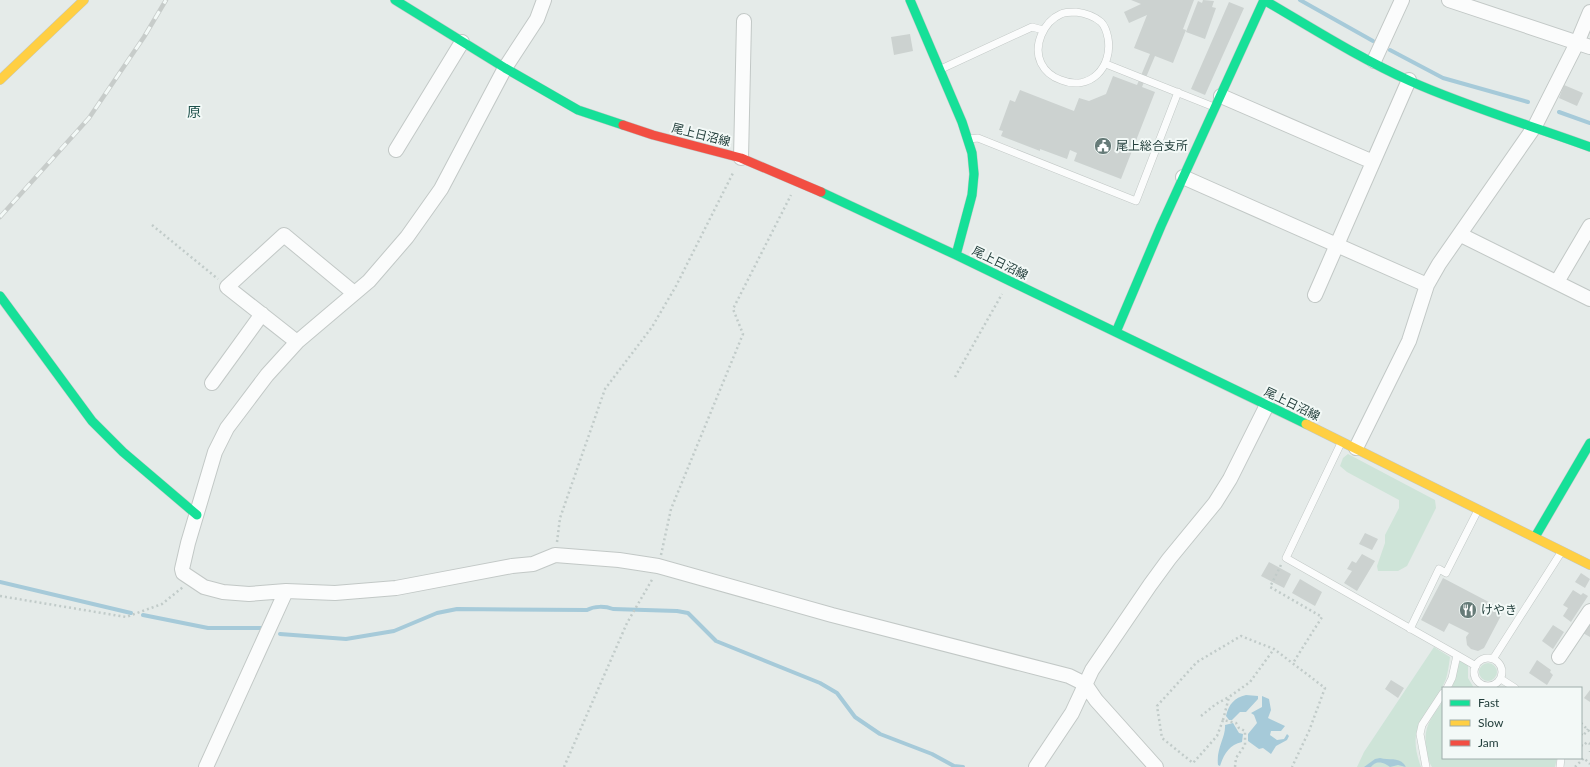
<svg xmlns="http://www.w3.org/2000/svg" width="1590" height="767" font-family="Lato,'Noto Sans JP',sans-serif">
	<style>
		.green { fill: #cee4d8 }
		.water { fill: #a6cad9 }
		.lines { fill: none; stroke-linecap: round; stroke-linejoin: round }
		.stream { stroke: #a6cad9; stroke-width: 4 }
		.building { fill: #ccd2d0 }
		.lane-casing { stroke: #c2c8c6; stroke-width: 8 }
		.street-casing { stroke: #c2c8c6; stroke-width: 16 }
		.fast-casing { stroke: #c1c8c6; stroke-width: 10 }
		.slow-casing { stroke: #c1c8c6; stroke-width: 10 }
		.jam-casing { stroke: #c1c8c6; stroke-width: 10 }
		.path { stroke: #c1cbc9; stroke-width: 2.5; stroke-dasharray: 2 3; stroke-linecap: butt }
		.lane { stroke: #fbfcfc; stroke-width: 7 }
		.street { stroke: #fbfcfc; stroke-width: 14 }
		.fast { stroke: #16e098; stroke-width: 9 }
		.slow { stroke: #ffcf43; stroke-width: 9 }
		.jam { stroke: #f24e42; stroke-width: 9 }
		.rail-casing { stroke: #c7ccca; stroke-width: 4.5 }
		.rail { stroke: #f3f9f7; stroke-width: 3; stroke-dasharray: 9; stroke-linecap: butt }
		.labels { text-anchor: middle; stroke-width: 4; stroke-linejoin: round; paint-order: stroke }
		.street-label { font-size: 12px; fill: #223e3b; stroke: #f3f9f7 }
		.poi-label { font-size: 12px; fill: #223e3b; stroke: #f3f9f7; text-anchor: start }
		.quarter-label { font-size: 14px; fill: #1e514c; stroke: #f3f9f7 }
	</style>
	<rect width="100%" height="100%" fill="#e5ebe9"/>
	<!-- green -->
	<path class="green" d="M 1348,454 L 1435,500 L 1436,508 L 1407,566 L 1398,571 L 1378,571 L 1377,566 L 1385,543 L 1385,535 L 1399,508 L 1399,500 L 1347,472 L 1340,466 L 1343,458 Z
		M 1434,647 L 1450,657 C 1449,664 1448,672 1446,679 C 1431,715 1404,722 1421,767 L 1357,767 L 1364,752 Z
		M 1460,660 L 1468,665 L 1468,678 L 1474,688 L 1452,688 Z
		M1479 672a9 9 0 1 1 18 0a9 9 0 1 1-18 0Z
		M 1443,701 L 1443,758 L 1557,758 L 1555,767 L 1432,767 C 1429,763 1428,758 1427,752 C 1422,729 1430,719 1443,701 Z"/>
	<!-- water -->
	<path class="water" d="M 1246,695 L 1258,696 L 1258,699 L 1246,712 L 1240,712 L 1232,720 L 1229,720 L 1226,716 C 1229,704 1234,698 1246,695 Z
		M 1262,696 L 1269,699 L 1271,710 L 1268,718 L 1285,726 L 1281,731 L 1271,731 L 1270,735 L 1277,740 L 1284,739 L 1287,734 L 1289,736 L 1287,740 L 1276,746 L 1271,754 L 1263,748 L 1259,749 L 1248,741 L 1248,734 L 1257,723 L 1254,715 L 1251,713 L 1262,707 Z
		M 1233,723 L 1239,733 L 1243,734 L 1242,742 C 1229,745 1224,754 1220,766 L 1218,765 C 1216,748 1226,737 1225,725 Z
		M 1380,758 C 1390,761 1400,756 1406,767 L 1398,765 L 1390,767 C 1384,762 1376,760 1371,767 L 1364,767 L 1375,759 Z"/>
	<g class="lines">
		<!-- stream -->
		<path class="stream" d="M 1300,0 L 1373,41
			M 1390,50 L 1443,78 L 1528,102
			M 1559,112 L 1590,123
			M 0,582 L 131,613
			M 143,615 L 208,628 L 261,628
			M 280,634 L 346,639 L 394,631 L 437,613 L 457,609 L 587,610 C 594,606 605,606 613,609 L 677,611 L 688,613 L 716,641 L 820,683 L 837,693 L 855,717 L 880,734 L 932,754 L 954,766 L 963,767"/>
	</g>
	<!-- building -->
	<path class="building" d="M 1131,0 L 1194,0 L 1183,29 L 1186,30 L 1173,63 L 1155,56 L 1142,87 L 1155,92 L 1121,179 L 1074,161 L 1077,153 L 1070,150 L 1067,159 L 1040,149 L 1040,151 L 1001,136 L 1003,131 L 999,130 L 1010,100 L 1015,102 L 1020,90 L 1074,111 L 1079,98 L 1089,101 L 1106,94 L 1113,76 L 1137,85 L 1150,54 L 1134,48 L 1147,15 L 1129,23 L 1124,12 L 1141,4 Z
		M 1203,0 L 1214,1 L 1212,7 L 1216,8 L 1205,39 L 1186,32 L 1198,1 L 1202,3 Z
		M 1229,2 L 1244,8 L 1205,95 L 1191,89 Z
		M 910,34 L 913,51 L 894,55 L 891,37 Z
		M 1564,85 L 1583,93 L 1577,106 L 1559,98 Z
		M 1365,533 L 1378,539 L 1372,550 L 1359,544 Z
		M 1362,554 L 1375,561 L 1357,591 L 1344,583 L 1352,571 L 1347,569 L 1352,561 L 1356,563 Z
		M 1269,562 L 1291,574 L 1284,588 L 1261,576 Z
		M 1581,573 L 1590,579 L 1585,588 L 1575,582 Z
		M 1443,578 L 1504,610 L 1484,648 L 1478,651 L 1471,649 L 1467,645 L 1466,637 L 1469,633 L 1449,623 L 1444,632 L 1421,620 Z
		M 1300,579 L 1322,592 L 1315,606 L 1292,593 Z
		M 1573,590 L 1581,595 L 1583,593 L 1588,596 L 1571,622 L 1563,616 L 1568,608 L 1563,605 Z
		M 1590,623 L 1590,637 L 1583,633 Z
		M 1553,625 L 1564,632 L 1553,649 L 1542,641 Z
		M 1537,660 L 1551,670 L 1550,672 L 1553,675 L 1547,685 L 1529,673 Z
		M 1391,680 L 1404,688 L 1398,698 L 1385,689 Z
		M 1590,690 L 1590,702 L 1584,698 Z"/>
	<g class="lines">
		<defs>
			<path id="lane" d="M 1076,12 C 1084,13 1094,16 1101,22 C 1105,26 1107,33 1108,38 C 1113,67 1090,92 1061,80 C 1052,77 1045,71 1041,63 C 1033,46 1043,22 1061,14 C 1065,12 1071,12 1076,12 Z
				M 1106,64 L 1214,107
				M 941,69 L 1032,27 L 1043,30
				M 969,139 L 978,138 L 1136,201 L 1178,92
				M 1341,443 L 1286,558 L 1457,655 L 1452,678 L 1447,688
				M 1410,629 L 1439,569 L 1446,573 L 1478,510
				M 1457,655 L 1476,666
				M1474 672a14 14 0 1 1 28 0a14 14 0 1 1-28 0Z
				M 1493,659 L 1562,551
				M 1501,679 L 1515,688
				M 1426,767 L 1420,734 L 1422,725 L 1443,693
				M 1560,767 L 1561,758"/>
			<path id="street" d="M 544,0 L 537,19 L 505,68 L 441,189 L 407,237 L 369,281 L 297,342 L 267,375 L 227,428 L 215,452 L 188,543 L 182,569 L 183,573 L 204,587 L 223,592 L 249,594 L 286,591 L 335,593 L 396,588 L 512,566 L 533,564 L 555,555 L 619,560 L 658,566 L 832,615 L 1069,676 L 1085,684 L 1096,700 L 1156,767
				M 1449,0 L 1590,47
				M 1374,61 L 1402,0
				M 1221,96 L 1373,162
				M 396,150 L 462,42
				M 741,158 L 744,21
				M 1183,177 L 1427,285
				M 1461,235 L 1590,299
				M 1557,282 L 1590,226
				M 1315,295 L 1409,80
				M 297,342 L 227,287 L 284,235 L 354,293
				M 212,383 L 262,314
				M 1356,448 L 1409,341 L 1427,285 L 1439,264 L 1535,126 L 1577,43 L 1590,12
				M 1559,657 L 1590,611
				M 206,767 L 286,591
				M 1036,767 L 1072,713 L 1092,670 L 1150,585 L 1169,559 L 1215,503 L 1230,479 L 1267,405"/>
			<path id="fast" d="M 395,0 L 505,68 L 578,110 L 623,125
				M 910,0 L 962,122 L 972,153 L 974,174 L 972,195 L 956,255
				M 1264,0 C 1312,28 1359,58 1410,81 C 1468,107 1530,125 1590,147
				M 821,192 L 956,255 L 1306,424
				M 0,296 L 92,421 L 123,452 L 197,515
				M 1116,332 L 1161,226 L 1264,0
				M 1535,537 L 1590,443"/>
			<path id="slow" d="M 0,80 L 84,0
				M 1306,424 L 1590,565"/>
			<path id="jam" d="M 623,125 L 653,135 L 741,158 L 821,192"/>
		</defs>
		<!-- lane casing -->
		<use href="#lane" class="lane-casing"/>
		<!-- street casing -->
		<use href="#street" class="street-casing"/>
		<!-- fast casing -->
		<use href="#fast" class="fast-casing"/>
		<!-- slow casing -->
		<use href="#slow" class="slow-casing"/>
		<!-- jam casing -->
		<use href="#jam" class="jam-casing"/>
		<!-- path -->
		<path class="path" d="M 152,225 L 218,279
			M 955,377 L 1002,294
			M 557,542 L 560,518 L 605,389 L 652,327 L 676,286 L 734,171
			M 661,555 L 671,509 L 743,334 L 733,309 L 791,195
			M 1281,565 L 1270,587 L 1322,617 L 1293,663
			M 0,596 L 126,617 L 162,604 L 183,587
			M 1201,716 L 1216,704 L 1229,697
			M 1223,720 L 1229,697 L 1250,682 L 1274,649
			M 1581,723 L 1590,732
			M 1581,734 L 1583,736 L 1588,729
			M 1581,745 L 1583,746 L 1587,742 L 1590,744
			M 1590,751 L 1590,752
			M 564,767 L 627,623 L 653,578
			M 1235,767 L 1236,758 L 1245,745 L 1245,731 L 1239,728 L 1236,723 L 1223,720 L 1217,736 L 1193,763 L 1162,738 L 1157,706 L 1197,662 L 1241,636 L 1274,649 L 1325,688 L 1309,731 L 1292,767
			M 1575,767 L 1584,758 L 1590,764"/>
		<!-- lane -->
		<use href="#lane" class="lane"/>
		<!-- street -->
		<use href="#street" class="street"/>
		<!-- fast -->
		<use href="#fast" class="fast"/>
		<!-- slow -->
		<use href="#slow" class="slow"/>
		<!-- jam -->
		<use href="#jam" class="jam"/>
		<defs>
			<path id="rail" d="M 0,217 L 89,118 L 144,37 L 166,0"/>
		</defs>
		<!-- rail casing -->
		<use href="#rail" class="rail-casing"/>
		<!-- rail -->
		<use href="#rail" class="rail"/>
	</g>
	<!-- icons -->
	<defs>
		<symbol id="civic-disc" viewBox="-11 -11 22 22"><circle r="9.5" fill="#667b78" stroke="#f3f9f7"/><path d="M-.6-6.5H3V-4.5H.6V-3L4-1V1h2V6H-6V1h2V-1L-.6-3ZM-1.2 2.5V6h2.4V2.5Z" fill="#fff"/></symbol>
		<symbol id="restaurant-disc" viewBox="-11 -11 22 22"><circle r="9.5" fill="#667b78" stroke="#f3f9f7"/><path d="M-5-6h1v4h1v-4h1v4h1v-4h1v5L-1.5 .5V6h-2V.5L-5-1ZM5-6V6H3V1.5H1.5Q1.5-4 5-6Z" fill="#fff"/></symbol>
	</defs>
	<g fill-rule="evenodd">
		<use href="#civic-disc" x="1093" y="136" width="20" height="20"/>
		<use href="#restaurant-disc" x="1458" y="600" width="20" height="20"/>
	</g>
	<g class="labels">
		<!-- street labels -->
		<g class="street-label">
			<text transform="translate(701 135) rotate(14)" y="4">尾上日沼線</text>
			<text transform="translate(1000 263) rotate(26)" y="4">尾上日沼線</text>
			<text transform="translate(1292 404) rotate(26)" y="4">尾上日沼線</text>
		</g>
		<!-- poi labels -->
		<g class="poi-label">
			<text x="1116" y="150">尾上総合支所</text>
			<text x="1481" y="614">けやき</text>
		</g>
		<!-- quarter labels -->
		<g class="quarter-label">
			<text x="194" y="117">原</text>
		</g>
	</g>
	<!-- legend -->
	<rect x="1442" y="687" width="140" height="72" fill="#f3f9f7" stroke="#9faeac"/>
	<rect x="1450" y="700" width="20" height="6" fill="#16e098" stroke="#9faeac"/>
	<text x="1478" y="707" font-size="12" fill="#223e3b">Fast</text>
	<rect x="1450" y="720" width="20" height="6" fill="#ffcf43" stroke="#9faeac"/>
	<text x="1478" y="727" font-size="12" fill="#223e3b">Slow</text>
	<rect x="1450" y="740" width="20" height="6" fill="#f24e42" stroke="#9faeac"/>
	<text x="1478" y="747" font-size="12" fill="#223e3b">Jam</text>
</svg>
